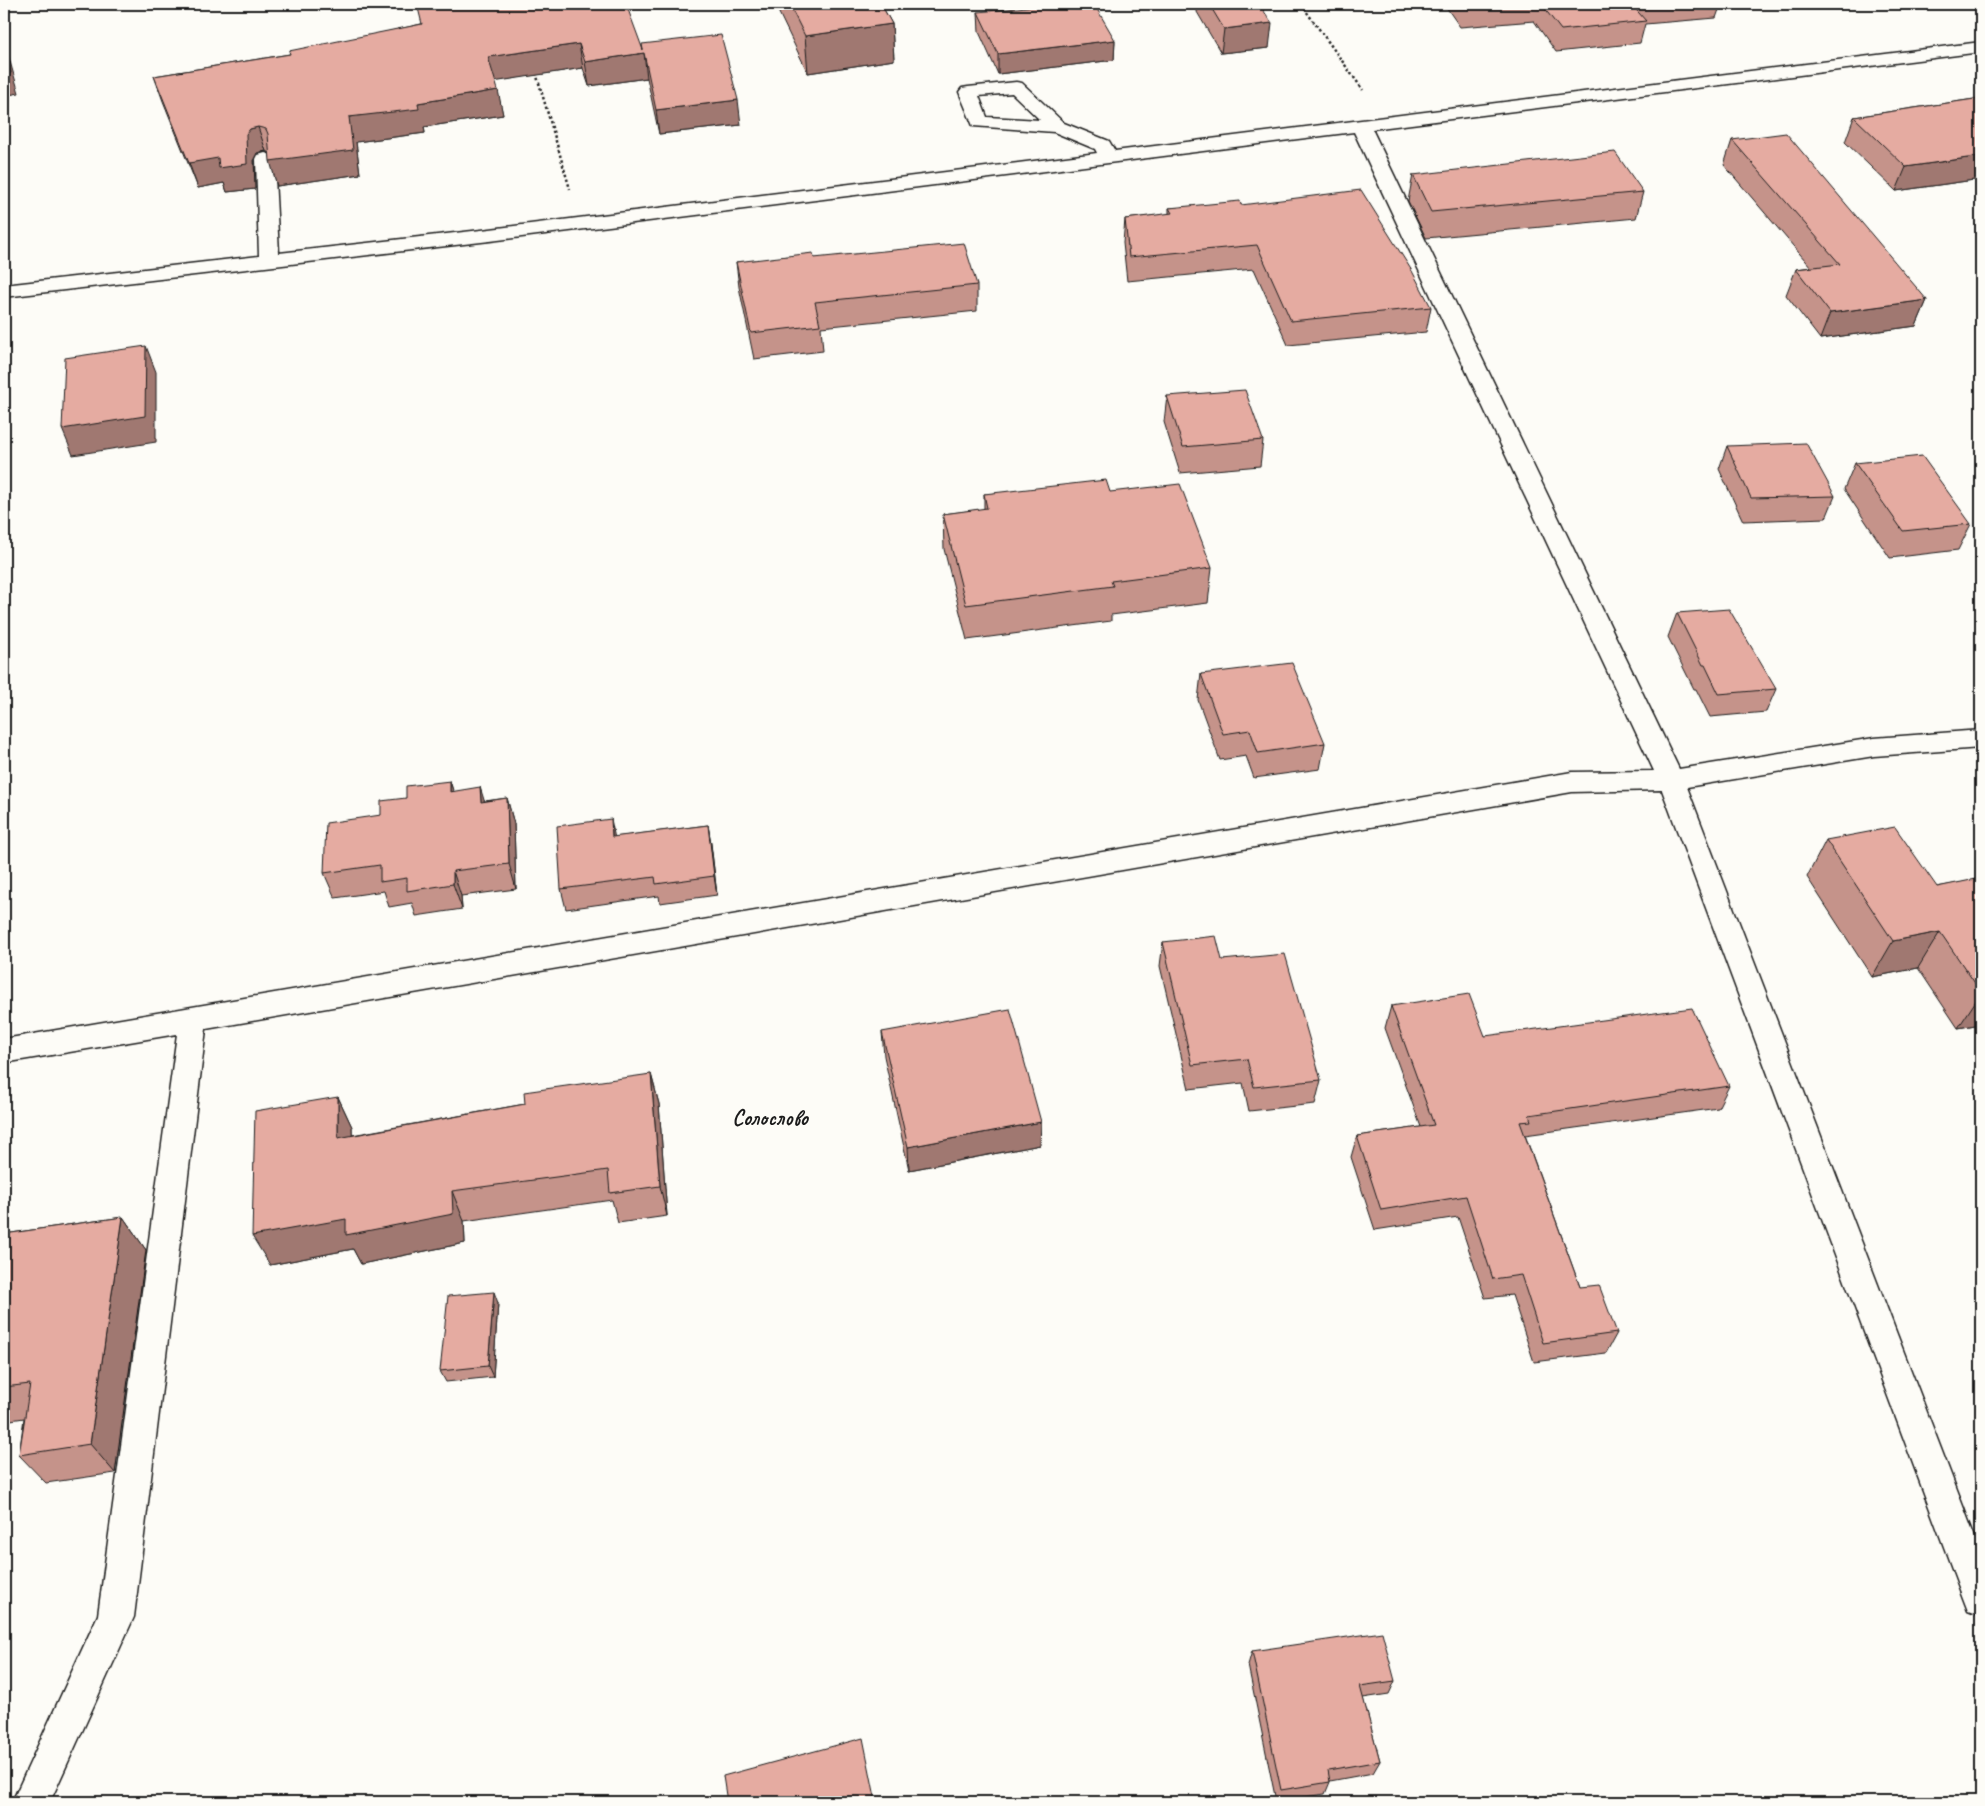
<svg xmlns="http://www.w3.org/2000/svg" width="1985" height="1806" font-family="Caveat,sans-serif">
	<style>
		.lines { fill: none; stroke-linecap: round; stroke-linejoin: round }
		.minor-casing { stroke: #1c1c1c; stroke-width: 3 }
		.path { stroke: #1c1c1c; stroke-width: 2.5; stroke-dasharray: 2.5 2.5; stroke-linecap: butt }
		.minor { fill: #fdfcf7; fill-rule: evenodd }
		.wall { fill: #c5938a; stroke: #1c1c1c }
		.shaded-wall { fill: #a07871; stroke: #1c1c1c }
		.building { fill: #e5aba1; stroke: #1c1c1c }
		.labels { text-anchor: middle; stroke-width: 5; stroke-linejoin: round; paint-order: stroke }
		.quarter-label { font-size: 22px; font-weight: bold; fill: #1c1c1c; stroke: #fdfcf7 }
	</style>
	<rect width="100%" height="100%" fill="#fdfcf7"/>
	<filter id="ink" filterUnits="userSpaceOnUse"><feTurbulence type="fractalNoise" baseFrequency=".02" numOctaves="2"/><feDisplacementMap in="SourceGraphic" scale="10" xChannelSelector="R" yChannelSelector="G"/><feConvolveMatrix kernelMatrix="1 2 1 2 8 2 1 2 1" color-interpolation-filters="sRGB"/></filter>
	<g filter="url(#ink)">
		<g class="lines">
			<defs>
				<path id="minor" d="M 1981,42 L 1981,52 L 1372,129 L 1679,769 L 1874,738 L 1981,730 L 1981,748 L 1874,756 L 1687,787 L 1981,1553 L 1981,1616 L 1968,1611 L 1963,1598 L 1662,790 L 1572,792 L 206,1029 L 134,1617 L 50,1802 L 12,1802 L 98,1615 L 177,1034 L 4,1063 L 4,1039 L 1572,772 L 1654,771 L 1354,132 L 490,241 L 4,297 L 4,285 L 259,256 L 256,159 L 258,155 L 265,153 L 272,155 L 274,159 L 279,253 L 490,229 L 1097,153 L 1095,149 L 1054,132 L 973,126 L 959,92 L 962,88 L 968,87 L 1016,82 L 1022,83 L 1064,123 L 1109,141 L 1115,151 ZM 1012,93 L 1040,120 L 987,117 L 979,96 Z"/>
			</defs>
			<!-- minor casing -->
			<use href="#minor" class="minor-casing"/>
			<!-- path -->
			<path class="path" d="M 1301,4 L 1363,90
				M 536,73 L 570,189"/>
			<!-- minor -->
			<use href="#minor" class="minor"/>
		</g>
		<!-- wall -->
		<path class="wall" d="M 778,4 L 881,4 L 892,24 L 894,60 L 808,73 L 779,13 Z
			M 1198,4 L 1259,4 L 1269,48 L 1221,53 L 1197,12 Z
			M 1444,4 L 1721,4 L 1716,18 L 1645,24 L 1640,43 L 1556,52 L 1534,21 L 1460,27 Z
			M 978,12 L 1115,40 L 1114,60 L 998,74 L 979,32 Z
			M 421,24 L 643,48 L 741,125 L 659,134 L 647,78 L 589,86 L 583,68 L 495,81 L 503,115 L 424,127 L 425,133 L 356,142 L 360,174 L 277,186 L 269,153 L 266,151 L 257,153 L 254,159 L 255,189 L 227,192 L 224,183 L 198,188 L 163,101 L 154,76 L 290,54 Z
			M 1981,98 L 1981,179 L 1896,191 L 1845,142 L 1854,117 Z
			M 1732,140 L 1927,300 L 1916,326 L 1820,339 L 1786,295 L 1796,269 L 1811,267 L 1724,165 Z
			M 1413,175 L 1643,192 L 1636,218 L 1426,238 L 1408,201 Z
			M 1241,205 L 1431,307 L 1426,332 L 1288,345 L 1254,269 L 1127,281 L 1123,243 L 1125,219 L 1169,214 L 1169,208 Z
			M 814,258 L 977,285 L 977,311 L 821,327 L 823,351 L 754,359 L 739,287 L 736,262 Z
			M 1167,396 L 1263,440 L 1260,466 L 1180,473 L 1164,422 Z
			M 1727,446 L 1835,496 L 1826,518 L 1743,521 L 1719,469 Z
			M 1855,463 L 1971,524 L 1958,550 L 1890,558 L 1844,489 Z
			M 1110,492 L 1212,568 L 1208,603 L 1111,615 L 1111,621 L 967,640 L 944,549 L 943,514 L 984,509 L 984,494 Z
			M 1677,613 L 1776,689 L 1766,712 L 1710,717 L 1696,689 L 1694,689 L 1668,637 Z
			M 1201,674 L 1325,743 L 1320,769 L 1254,778 L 1246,756 L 1220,760 L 1198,700 Z
			M 450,781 L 453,791 L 485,801 L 507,798 L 514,824 L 516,889 L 461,896 L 462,909 L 416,916 L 412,903 L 389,907 L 384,891 L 335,898 L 324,873 L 381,815 L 406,798 Z
			M 708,825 L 711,844 L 717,895 L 660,903 L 659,896 L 566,909 L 561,889 L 615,837 Z
			M 1826,840 L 1937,887 L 1981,879 L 1981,1024 L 1958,1028 L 1918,968 L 1872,977 L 1807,877 Z
			M 1163,942 L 1222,960 L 1321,1080 L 1315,1104 L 1249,1111 L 1243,1083 L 1189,1089 L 1160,966 Z
			M 1391,1006 L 1485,1036 L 1729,1086 L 1718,1108 L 1525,1135 L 1580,1287 L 1617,1333 L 1606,1353 L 1534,1362 L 1512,1295 L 1485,1298 L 1458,1217 L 1375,1230 L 1351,1157 L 1357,1136 L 1421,1127 L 1385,1028 Z
			M 882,1032 L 1040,1145 L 909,1170 L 884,1056 Z
			M 651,1074 L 659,1104 L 667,1216 L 618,1223 L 612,1200 L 464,1221 L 465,1243 L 361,1264 L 353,1249 L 270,1265 L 338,1097 L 352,1127 L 352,1135 L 525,1104 Z
			M 123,1217 L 146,1250 L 115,1473 L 46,1483 L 19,1455 L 24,1418 L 4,1421 L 4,1234 Z
			M 498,1303 L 493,1377 L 446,1382 L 440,1371 Z
			M 1252,1651 L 1395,1681 L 1389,1694 L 1363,1698 L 1380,1761 L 1373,1773 L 1330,1781 L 1330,1782 L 1325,1794 L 1276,1801 L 1248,1665 Z"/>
		<!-- shaded-wall -->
		<path class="shaded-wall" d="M 1272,23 L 1269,48 L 1221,53 L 1224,29 Z
			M 892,24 L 894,60 L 808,73 L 805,36 Z
			M 1115,40 L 1114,60 L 998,74 L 998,54 Z
			M 4,44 L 9,58 L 19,93 L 4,96 Z
			M 579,44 L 583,68 L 493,82 L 488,57 Z
			M 644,53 L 647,78 L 589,86 L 585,62 Z
			M 498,90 L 503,115 L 424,127 L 425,133 L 356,142 L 360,174 L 277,186 L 270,161 L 349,117 L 418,103 Z
			M 738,100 L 741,125 L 659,134 L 656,110 Z
			M 258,127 L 266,151 L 257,153 L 254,159 L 255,189 L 227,192 L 224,183 L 198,188 L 189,163 L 250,129 Z
			M 1981,156 L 1981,179 L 1896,191 L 1906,167 Z
			M 1927,300 L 1916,326 L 1820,339 L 1830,313 Z
			M 146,346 L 156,372 L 156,442 L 73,455 L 62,429 Z
			M 450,781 L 458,806 L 450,792 Z
			M 480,787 L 488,813 L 481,802 Z
			M 507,798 L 514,824 L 516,889 L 509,864 Z
			M 611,819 L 615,839 L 612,837 Z
			M 708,825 L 711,844 L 717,895 L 714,876 Z
			M 453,871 L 461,896 L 462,909 L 453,884 Z
			M 1940,932 L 1918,968 L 1872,977 L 1893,941 Z
			M 1981,993 L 1981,1024 L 1958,1028 Z
			M 651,1074 L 659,1104 L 667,1216 L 660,1186 Z
			M 338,1097 L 352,1127 L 353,1168 L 338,1138 Z
			M 1041,1122 L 1040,1145 L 909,1170 L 908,1147 Z
			M 452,1191 L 464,1221 L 465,1243 L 361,1264 L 353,1249 L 270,1265 L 252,1236 Z
			M 123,1217 L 146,1250 L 115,1473 L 90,1444 Z
			M 494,1292 L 498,1303 L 493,1377 L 488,1366 Z"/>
		<!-- building -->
		<path class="building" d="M 417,4 L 626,4 L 643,50 L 642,44 L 721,35 L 738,100 L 656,110 L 644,53 L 585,62 L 579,44 L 488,57 L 498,90 L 418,103 L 419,109 L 349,117 L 353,150 L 270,161 L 268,134 L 266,129 L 258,127 L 250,129 L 246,134 L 247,164 L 219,168 L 218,158 L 189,163 L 154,76 L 290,54 L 289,51 L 422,24 Z
			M 789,4 L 881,4 L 892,24 L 805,36 Z
			M 1056,4 L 1094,4 L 1115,40 L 998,54 L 978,12 Z
			M 1209,4 L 1259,4 L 1272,23 L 1224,29 Z
			M 1462,4 L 1487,4 L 1464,6 Z
			M 1541,4 L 1633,4 L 1631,4 L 1646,21 L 1561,30 Z
			M 4,47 L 11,73 L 4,74 Z
			M 1981,98 L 1981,156 L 1906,167 L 1854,117 Z
			M 1786,133 L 1927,300 L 1830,313 L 1796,269 L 1840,264 L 1732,140 Z
			M 1615,152 L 1643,192 L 1431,212 L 1413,175 Z
			M 1361,190 L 1412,271 L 1431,307 L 1291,321 L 1257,245 L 1129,257 L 1125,219 L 1172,213 L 1169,208 L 1240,201 L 1241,205 Z
			M 964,243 L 977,285 L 815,302 L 820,325 L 751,333 L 736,262 L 813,253 L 814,258 Z
			M 146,346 L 145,416 L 62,429 L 65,358 Z
			M 1245,390 L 1263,440 L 1183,447 L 1167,396 Z
			M 1806,443 L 1835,496 L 1751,498 L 1727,446 Z
			M 1922,456 L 1971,524 L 1903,531 L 1855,463 Z
			M 1106,480 L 1110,492 L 1180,484 L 1212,568 L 1111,581 L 1113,586 L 966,605 L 943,514 L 987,508 L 984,494 Z
			M 1729,609 L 1776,689 L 1719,694 L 1705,665 L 1703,665 L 1677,613 Z
			M 1292,663 L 1325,743 L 1258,753 L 1250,730 L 1223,734 L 1201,674 Z
			M 450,781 L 450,792 L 480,787 L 481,802 L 507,798 L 509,864 L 453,871 L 453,884 L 407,891 L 407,878 L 380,882 L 380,865 L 324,873 L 326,823 L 381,815 L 381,801 L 406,798 L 406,786 Z
			M 611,819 L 612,837 L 708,825 L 714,876 L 656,884 L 655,877 L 561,889 L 557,826 Z
			M 1895,827 L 1937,887 L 1981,878 L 1981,992 L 1940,932 L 1893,941 L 1826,840 Z
			M 1216,936 L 1222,960 L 1285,954 L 1321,1080 L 1254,1087 L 1247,1059 L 1192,1065 L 1163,942 Z
			M 1469,994 L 1485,1036 L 1692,1008 L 1729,1086 L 1529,1115 L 1531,1121 L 1520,1122 L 1580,1287 L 1599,1285 L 1617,1333 L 1543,1343 L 1521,1275 L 1493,1279 L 1466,1196 L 1381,1210 L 1357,1136 L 1434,1125 L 1391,1006 Z
			M 1010,1009 L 1041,1122 L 908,1147 L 882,1032 Z
			M 651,1074 L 660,1186 L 610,1193 L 608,1170 L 452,1191 L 453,1214 L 346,1235 L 346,1219 L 252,1236 L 255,1111 L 338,1097 L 338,1138 L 525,1104 L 524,1092 Z
			M 123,1217 L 90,1444 L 19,1455 L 30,1384 L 4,1387 L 4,1234 Z
			M 494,1292 L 488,1366 L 440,1371 L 448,1296 Z
			M 1382,1632 L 1395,1681 L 1360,1686 L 1380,1761 L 1328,1770 L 1330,1782 L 1281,1790 L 1252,1651 Z
			M 863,1738 L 876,1802 L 727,1802 L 723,1776 Z"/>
	</g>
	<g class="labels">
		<!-- quarter labels -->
		<g class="quarter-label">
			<text x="770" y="1125">Солослово</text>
		</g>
	</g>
	<!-- margin -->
	<rect width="1985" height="1806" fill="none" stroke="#fdfcf7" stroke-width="20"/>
	<rect x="10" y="10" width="1965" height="1786" fill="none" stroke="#1c1c1c" stroke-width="2" filter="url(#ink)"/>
</svg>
